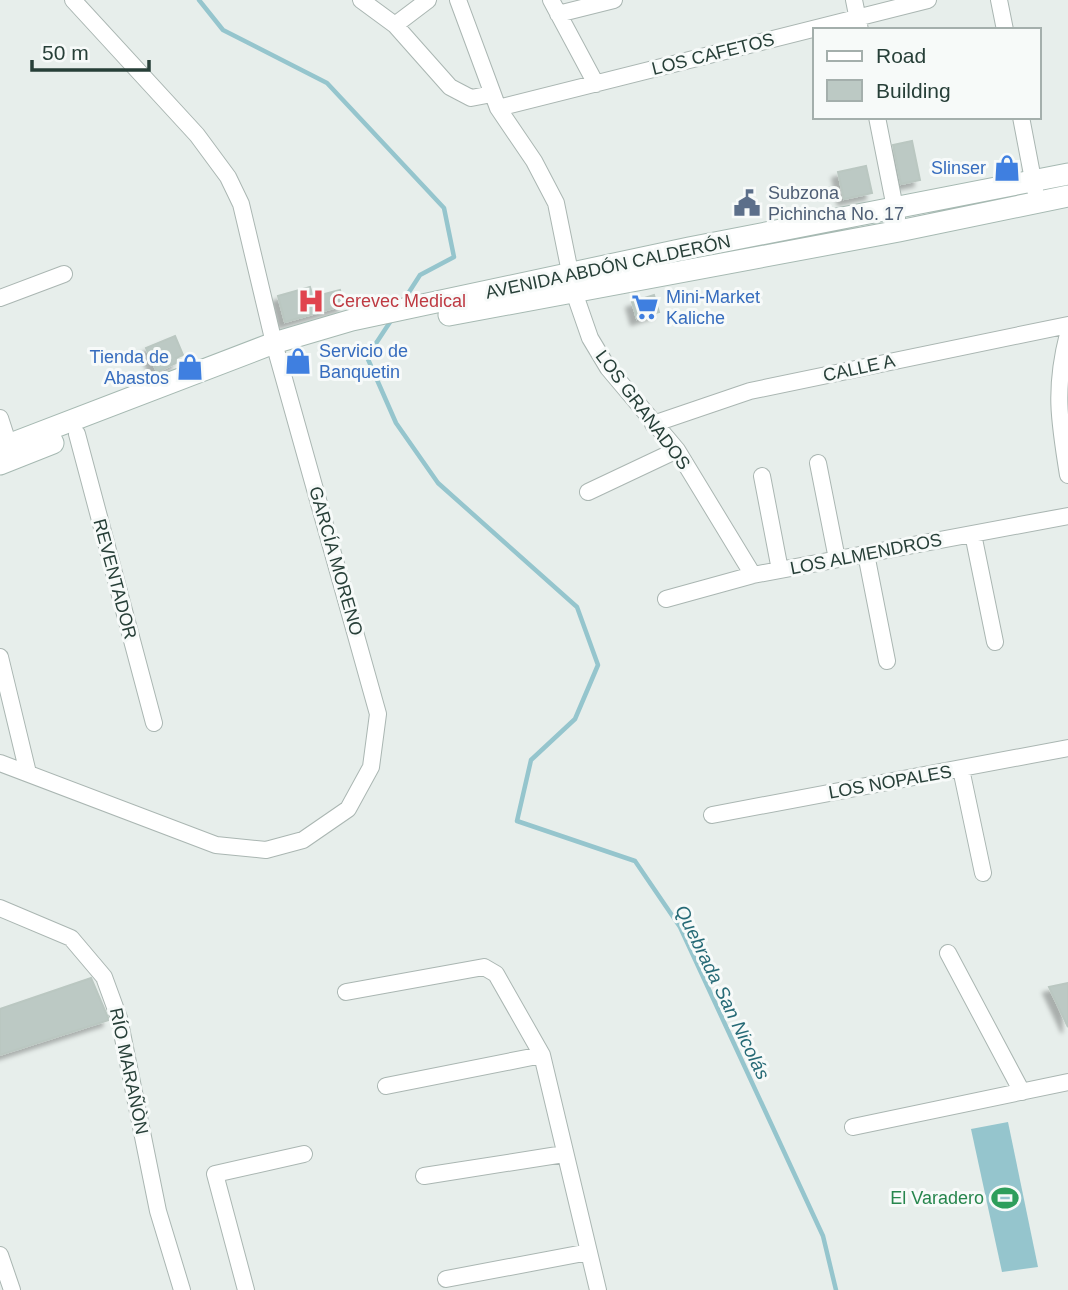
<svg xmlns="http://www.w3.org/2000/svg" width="1068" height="1290" font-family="Arial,sans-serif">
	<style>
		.water { fill: #95c5cd }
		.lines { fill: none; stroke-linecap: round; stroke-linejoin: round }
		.stream { stroke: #95c5cd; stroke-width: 4.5 }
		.building { fill: #bcc9c4; stroke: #bac7c1; stroke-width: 2; filter: url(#shadow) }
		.street-casing { stroke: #aab6b2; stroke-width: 18 }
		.secondary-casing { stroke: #a6b9b2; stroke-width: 23 }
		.street { stroke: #fff; stroke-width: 16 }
		.secondary { stroke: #fff; stroke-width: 21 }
		.labels { text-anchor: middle; stroke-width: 6; stroke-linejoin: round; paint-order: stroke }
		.street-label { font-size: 18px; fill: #273f38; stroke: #f7faf9 }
		.shop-label { font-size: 18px; fill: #366cbe; stroke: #f7faf9; text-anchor: end }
		.service-label { font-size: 18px; fill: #4e5e75; stroke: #f7faf9; text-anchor: start }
		.health-label { font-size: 18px; fill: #be3a42; stroke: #f7faf9; text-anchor: start }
		.leisure-label { font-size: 18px; fill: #27864d; stroke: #f7faf9; text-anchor: end }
		.water-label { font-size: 19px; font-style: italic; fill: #266a76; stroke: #f7faf9 }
	</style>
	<defs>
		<filter id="shadow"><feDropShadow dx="-6" dy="6" stdDeviation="2" flood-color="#0004"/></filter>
	</defs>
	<rect width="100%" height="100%" fill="#e7eeeb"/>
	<!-- water -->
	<path class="water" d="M 1008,1122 L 1038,1267 L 1002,1272 L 971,1129 Z"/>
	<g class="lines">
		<!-- stream -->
		<path class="stream" d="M 199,0 L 223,30 L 327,83 L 444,208 L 454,257 L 420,275 L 402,303
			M 392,319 L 367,357 L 396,423 L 438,483 L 577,607 L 598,665 L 575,719 L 531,760 L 517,821 L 635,861 L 680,927 L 823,1236 L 836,1290"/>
	</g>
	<!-- building -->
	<path class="building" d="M 912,141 L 920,180 L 901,184 L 893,145 Z
		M 866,166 L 872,193 L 844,199 L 838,172 Z
		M 310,287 L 313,297 L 340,290 L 344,305 L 285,322 L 278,296 Z
		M 654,295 L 659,312 L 637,319 L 632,302 Z
		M 175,336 L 183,355 L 176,358 L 178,362 L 157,372 L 146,348 Z
		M 91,978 L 109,1020 L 0,1055 L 0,1009 Z
		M 1068,983 L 1068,1027 L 1049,987 Z"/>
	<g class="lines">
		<defs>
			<path id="street" d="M 361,0 L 395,25 L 450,87 L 471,98 L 492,94
				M 458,0 L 498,108 L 534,161 L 556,203 L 574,292 L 590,338 L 608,368 L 677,450 L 753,575
				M 551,0 L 596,84
				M 854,0 L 860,30
				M 999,0 L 1005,30
				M 558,14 L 614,0
				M 395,25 L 428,0
				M 498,108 L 928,0
				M 877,117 L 897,218
				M 1021,117 L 1035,190
				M 0,298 L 64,274
				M 1068,334 C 1054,388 1059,420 1068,475
				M 0,418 L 12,455
				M 653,424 L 750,391 L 1068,325
				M 77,434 L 154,723
				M 818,463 L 837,559
				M 762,476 L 780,570
				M 588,492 L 677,450
				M 973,534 L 995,642
				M 866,554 L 887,661
				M 666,599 L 753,575 L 1068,516
				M 0,657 L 28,773
				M 0,763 L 216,845 L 266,850 L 303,840 L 348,809 L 371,767 L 378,714 L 274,343 L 241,204 L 228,177 L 197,135 L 73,0
				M 961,769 L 983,873
				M 712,815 L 1068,748
				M 0,908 L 71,938 L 104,977 L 119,1018 L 158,1211 L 182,1290
				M 948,953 L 1022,1092
				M 346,992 L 484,967 L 496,974 L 542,1055 L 598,1290
				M 386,1086 L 542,1055
				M 853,1127 L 1068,1082
				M 424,1176 L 564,1154
				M 0,1255 L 12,1290
				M 446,1279 L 589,1252
				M 246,1290 L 215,1174 L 304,1154"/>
			<path id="secondary" d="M 449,315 L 899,231 L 1068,196
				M 0,448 L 274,343 L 352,320 L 689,248 L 1068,174
				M 0,464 L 53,443"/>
		</defs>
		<!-- street casing -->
		<use href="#street" class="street-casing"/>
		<!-- secondary casing -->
		<use href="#secondary" class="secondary-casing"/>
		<!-- street -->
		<use href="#street" class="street"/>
		<!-- secondary -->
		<use href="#secondary" class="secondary"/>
	</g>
	<!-- icons -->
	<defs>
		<symbol id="shop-bare" viewBox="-9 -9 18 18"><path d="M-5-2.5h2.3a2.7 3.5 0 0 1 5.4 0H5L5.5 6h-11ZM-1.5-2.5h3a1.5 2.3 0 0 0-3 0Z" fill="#3f7fe0" stroke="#f7faf9" stroke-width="2.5" paint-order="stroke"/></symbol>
		<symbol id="civic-bare" viewBox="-9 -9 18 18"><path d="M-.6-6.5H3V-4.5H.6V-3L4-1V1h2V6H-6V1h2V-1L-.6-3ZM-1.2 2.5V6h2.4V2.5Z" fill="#5c6f8a" stroke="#f7faf9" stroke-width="2.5" paint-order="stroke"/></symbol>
		<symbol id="hospital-bare" viewBox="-9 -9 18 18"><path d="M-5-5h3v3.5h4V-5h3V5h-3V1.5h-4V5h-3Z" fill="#e0444e" stroke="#f7faf9" stroke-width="2.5" paint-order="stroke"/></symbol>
		<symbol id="supermarket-bare" viewBox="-9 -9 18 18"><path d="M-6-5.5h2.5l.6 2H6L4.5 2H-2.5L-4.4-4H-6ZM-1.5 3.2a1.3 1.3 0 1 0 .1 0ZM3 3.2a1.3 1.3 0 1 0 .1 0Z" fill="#3f7fe0" stroke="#f7faf9" stroke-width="2.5" paint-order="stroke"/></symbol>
		<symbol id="stadium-bare" viewBox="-9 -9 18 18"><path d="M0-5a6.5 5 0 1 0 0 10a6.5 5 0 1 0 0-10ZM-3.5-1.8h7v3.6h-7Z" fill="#2e9e5b" stroke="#f7faf9" stroke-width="2.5" paint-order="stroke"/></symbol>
	</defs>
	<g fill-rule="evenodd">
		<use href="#shop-bare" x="988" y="149" width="38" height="38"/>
		<use href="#civic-bare" x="728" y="184" width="38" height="38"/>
		<use href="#hospital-bare" x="292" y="282" width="38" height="38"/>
		<use href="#supermarket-bare" x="626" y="288" width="38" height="38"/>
		<use href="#shop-bare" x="279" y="342" width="38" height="38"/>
		<use href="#shop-bare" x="171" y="348" width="38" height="38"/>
		<use href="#stadium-bare" x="986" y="1179" width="38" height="38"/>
	</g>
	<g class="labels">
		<!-- street labels -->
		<g class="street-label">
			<text transform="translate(713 54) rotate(-14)" y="6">LOS CAFETOS</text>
			<text transform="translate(608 267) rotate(-12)" y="6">AVENIDA ABDÓN CALDERÓN</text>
			<text transform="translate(859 368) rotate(-12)" y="6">CALLE A</text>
			<text transform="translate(643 410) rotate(53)" y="6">LOS GRANADOS</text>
			<text transform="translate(866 554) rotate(-11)" y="6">LOS ALMENDROS</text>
			<text transform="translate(336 561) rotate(74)" y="6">GARCÍA MORENO</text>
			<text transform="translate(115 579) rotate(75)" y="6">REVENTADOR</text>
			<text transform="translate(890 782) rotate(-10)" y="6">LOS NOPALES</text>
			<text transform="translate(129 1071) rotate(78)" y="6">RÍO MARAÑÒN</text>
		</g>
		<!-- shop labels -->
		<g class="shop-label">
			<text x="986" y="174">Slinser</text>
			<text x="666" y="303" text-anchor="start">Mini-Market<tspan x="666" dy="21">Kaliche</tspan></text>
			<text x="319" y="357" text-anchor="start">Servicio de<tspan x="319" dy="21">Banquetin</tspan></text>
			<text x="169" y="363">Tienda de<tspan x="169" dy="21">Abastos</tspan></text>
		</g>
		<!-- service labels -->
		<g class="service-label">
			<text x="768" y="199">Subzona<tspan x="768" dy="21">Pichincha No. 17</tspan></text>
		</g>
		<!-- health labels -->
		<g class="health-label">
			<text x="332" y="307">Cerevec Medical</text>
		</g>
		<!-- leisure labels -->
		<g class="leisure-label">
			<text x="984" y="1204">El Varadero</text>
		</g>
		<!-- water labels -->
		<g class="water-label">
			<text transform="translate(723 992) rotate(64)" y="7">Quebrada San Nicolás</text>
		</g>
	</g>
	<!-- legend -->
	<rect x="813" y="28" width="228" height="91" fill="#f7faf9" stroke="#a4afac" stroke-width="2"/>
	<rect x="827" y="51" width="35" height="10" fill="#ffffff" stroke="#a4afac" stroke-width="2"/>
	<text x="876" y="63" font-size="21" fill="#273f38">Road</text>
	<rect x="827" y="80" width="35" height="21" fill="#bcc9c4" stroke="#a4afac" stroke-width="2"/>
	<text x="876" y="98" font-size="21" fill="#273f38">Building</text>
	<!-- scale -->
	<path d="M32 60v10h117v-10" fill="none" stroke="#273f38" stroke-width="3.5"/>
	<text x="42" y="60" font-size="21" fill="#273f38" stroke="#f7faf9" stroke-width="5" paint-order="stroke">50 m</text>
</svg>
